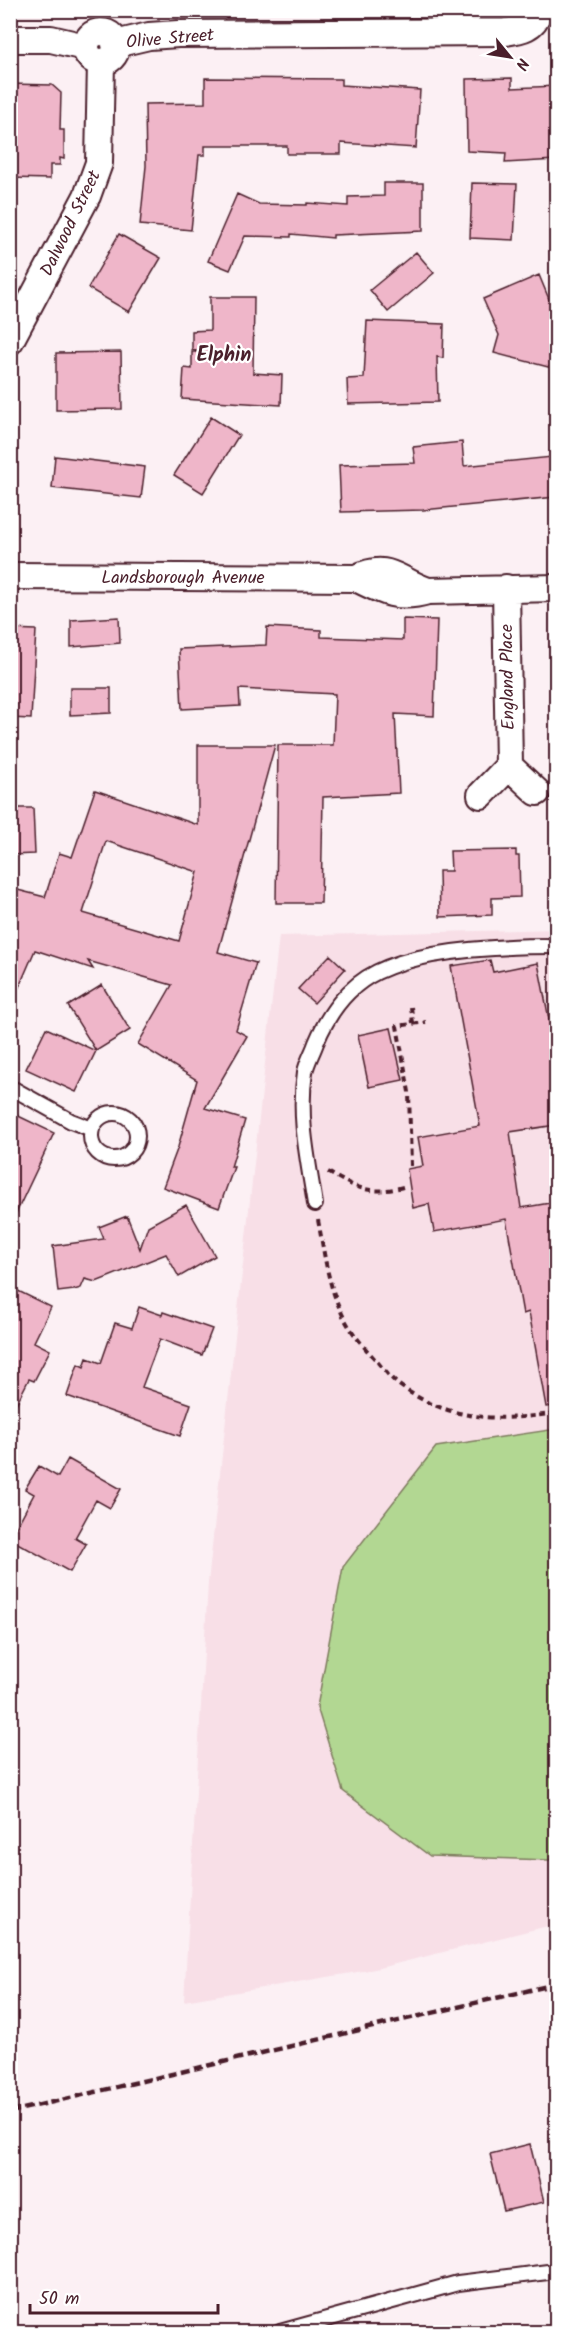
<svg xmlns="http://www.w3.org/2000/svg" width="567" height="2343" font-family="Kalam,sans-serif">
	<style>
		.built { fill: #f8dfe7 }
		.green { fill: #b2d792; stroke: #7e7b5e; stroke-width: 1.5 }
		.building { fill: #efb6c9; stroke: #4a1f2b; stroke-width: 1.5; fill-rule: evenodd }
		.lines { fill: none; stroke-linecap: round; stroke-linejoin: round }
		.service-casing { stroke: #4a1f2b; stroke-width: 18 }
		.minor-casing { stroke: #4a1f2b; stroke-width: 30 }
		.path { stroke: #4a1f2b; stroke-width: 4; stroke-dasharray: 6 4.5; stroke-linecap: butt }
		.service { stroke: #fff; stroke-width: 14 }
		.minor { stroke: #fff; stroke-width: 26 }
		.rail { stroke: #4a1f2b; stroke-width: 4.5; stroke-dasharray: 9 4.5; stroke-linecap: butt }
		.labels { text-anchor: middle; stroke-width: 4.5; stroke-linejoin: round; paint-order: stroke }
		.street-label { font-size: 18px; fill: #4a1f2b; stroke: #fff }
		.neighbourhood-label { font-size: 20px; font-weight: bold; fill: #4a1f2b; stroke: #fff }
	</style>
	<rect width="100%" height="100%" fill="#fcf0f4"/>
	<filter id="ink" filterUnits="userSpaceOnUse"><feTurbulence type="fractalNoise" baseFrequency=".0167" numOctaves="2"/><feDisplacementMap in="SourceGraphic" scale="12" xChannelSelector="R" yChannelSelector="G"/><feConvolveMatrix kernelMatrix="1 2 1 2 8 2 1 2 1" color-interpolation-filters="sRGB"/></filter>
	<g filter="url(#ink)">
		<!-- built -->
		<path class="built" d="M 556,929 L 556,1924 L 375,1969 L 184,2001 L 208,1583 L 279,936 Z"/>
		<!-- green -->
		<path class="green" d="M 556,1429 L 556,1858 L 549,1860 L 430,1856 L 343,1791 L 317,1707 L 343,1567 L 436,1447 Z"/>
		<!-- building -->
		<path class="building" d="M 205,78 L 341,79 L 341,85 L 420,90 L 416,148 L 341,143 L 341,154 L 287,154 L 287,146 L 205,146 L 205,155 L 199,155 L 191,230 L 140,225 L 146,166 L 145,104 L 205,103 Z
			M 512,78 L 512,88 L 556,86 L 556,160 L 505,163 L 506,153 L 467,151 L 466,79 Z
			M 10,84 L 52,85 L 61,93 L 60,130 L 64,130 L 64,159 L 60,158 L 60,165 L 50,165 L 50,179 L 10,178 Z
			M 384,183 L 423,183 L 423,231 L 333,235 L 333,238 L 291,234 L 291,237 L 245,236 L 230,270 L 208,261 L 237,194 L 259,204 L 307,205 L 307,203 L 348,206 L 348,197 L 384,196 Z
			M 472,183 L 517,184 L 514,240 L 470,238 Z
			M 119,234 L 161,258 L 129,312 L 88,288 Z
			M 416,252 L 434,273 L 388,312 L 370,290 Z
			M 539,275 L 556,316 L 556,369 L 494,353 L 499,335 L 483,299 Z
			M 210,297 L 254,297 L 253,373 L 282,375 L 281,405 L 182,399 L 184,368 L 192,369 L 192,352 L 198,352 L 192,349 L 192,331 L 210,330 Z
			M 367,321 L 444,324 L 443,358 L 437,357 L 438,402 L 348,404 L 347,379 L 364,378 Z
			M 121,352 L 122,409 L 56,410 L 56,353 Z
			M 211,417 L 239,435 L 203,493 L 174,475 Z
			M 462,442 L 464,466 L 552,457 L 556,497 L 423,510 L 341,512 L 339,465 L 415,463 L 413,447 Z
			M 55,456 L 145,467 L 141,498 L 52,488 Z
			M 119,617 L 120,643 L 71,647 L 71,620 Z
			M 403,619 L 437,620 L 434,716 L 395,714 L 399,793 L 323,797 L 321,903 L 276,903 L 278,745 L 333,745 L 335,694 L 239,689 L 240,706 L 182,709 L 179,649 L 266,645 L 267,627 L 321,630 L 321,637 L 403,640 Z
			M 10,629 L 36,630 L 31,719 L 10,718 Z
			M 70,688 L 111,688 L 111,713 L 70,715 Z
			M 198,745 L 275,745 L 218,952 L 256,963 L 236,1030 L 247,1036 L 205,1108 L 245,1120 L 231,1167 L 234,1167 L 219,1208 L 163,1187 L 178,1147 L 197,1080 L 138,1044 L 172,985 L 88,961 L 93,969 L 35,950 L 10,1008 L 10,888 L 45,897 L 59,853 L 72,857 L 95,790 L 198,825 ZM 106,841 L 198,872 L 179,941 L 83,913 Z
			M 10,808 L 33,808 L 35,854 L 10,855 Z
			M 516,850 L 516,856 L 519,856 L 520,897 L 492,898 L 492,915 L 440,917 L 439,871 L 451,871 L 450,851 Z
			M 330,955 L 345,969 L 314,1003 L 298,989 Z
			M 490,960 L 493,972 L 523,966 L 523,968 L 524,966 L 538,963 L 556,1055 L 556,1125 L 510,1132 L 521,1208 L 556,1202 L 556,1406 L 546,1407 L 529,1312 L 523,1314 L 506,1219 L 434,1232 L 429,1204 L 413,1208 L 407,1169 L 423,1166 L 418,1137 L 480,1126 L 451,966 Z
			M 102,985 L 130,1030 L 96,1051 L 68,1006 Z
			M 46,1028 L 96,1051 L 76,1092 L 26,1069 Z
			M 391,1028 L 403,1080 L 369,1087 L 358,1035 Z
			M 10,1112 L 54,1133 L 10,1226 Z
			M 186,1205 L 215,1256 L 179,1277 L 166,1254 L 96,1282 L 85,1279 L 81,1288 L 74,1290 L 58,1292 L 53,1246 L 104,1239 L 99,1227 L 127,1216 L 140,1249 L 148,1226 Z
			M 10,1287 L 51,1307 L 34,1342 L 50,1350 L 34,1381 L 29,1379 L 10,1416 Z
			M 139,1307 L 162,1315 L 163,1312 L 212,1329 L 202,1355 L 160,1339 L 142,1387 L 191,1404 L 180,1436 L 67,1396 L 78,1364 L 84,1367 L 87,1358 L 101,1363 L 115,1323 L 132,1328 Z
			M 68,1459 L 121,1489 L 110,1508 L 96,1500 L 75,1538 L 86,1544 L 70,1572 L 10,1539 L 34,1494 L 25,1489 L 39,1466 L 58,1477 Z
			M 530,2144 L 544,2202 L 504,2211 L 490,2154 Z"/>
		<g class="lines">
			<defs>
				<path id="service" d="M 10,1087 L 71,1121 L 92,1129
					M91 1136a23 23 0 1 1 46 0a23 23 0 1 1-46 0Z
					M 315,1204 C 308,1160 298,1117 305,1072 C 307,1062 313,1052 316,1043 C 328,1014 348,986 377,972 C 423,949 506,946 556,946
					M 280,2332 L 458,2283 L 556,2271"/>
				<path id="minor" d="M86 47a15 15 0 1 1 30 0a15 15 0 1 1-30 0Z
					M 10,39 L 51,39 L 85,47
					M 115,44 L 149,36 L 178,34 L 505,32 C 521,30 534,28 539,10
					M 10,341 L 87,196 L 99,163 L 101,62
					M 10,576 L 356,578 C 390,562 397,581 428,591
					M 356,578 C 382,591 398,600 428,591 L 556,588
					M 509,766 L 537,792
					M 481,795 L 509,766 L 506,588"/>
			</defs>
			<!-- service casing -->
			<use href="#service" class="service-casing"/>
			<!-- minor casing -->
			<use href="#minor" class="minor-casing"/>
			<!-- path -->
			<path class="path" d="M 411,1007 L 413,1023
				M 411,1166 L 409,1092 L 397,1026 L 426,1022
				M 328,1172 C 356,1189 371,1195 403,1187
				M 318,1220 C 324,1251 327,1281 340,1309 C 347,1327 361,1344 374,1358 C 382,1367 390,1378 399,1385 C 448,1421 499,1422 556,1413"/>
			<!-- service -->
			<use href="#service" class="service"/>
			<!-- minor -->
			<use href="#minor" class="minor"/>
			<!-- rail -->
			<path class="rail" d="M 10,2112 L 556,1984"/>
		</g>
	</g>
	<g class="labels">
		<!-- street labels -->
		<g class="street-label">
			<text transform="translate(170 38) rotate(-5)" y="6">Olive Street</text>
			<text transform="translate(70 223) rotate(-64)" y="6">Dalwood Street</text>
			<text x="183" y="583">Landsborough Avenue</text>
			<text transform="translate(507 677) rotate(-91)" y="6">England Place</text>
		</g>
		<!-- neighbourhood labels -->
		<g class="neighbourhood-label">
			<text x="224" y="361">Elphin</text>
		</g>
	</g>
	<!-- margin -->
	<rect width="567" height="2343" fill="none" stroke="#fff" stroke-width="36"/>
	<rect x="18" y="18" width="531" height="2307" fill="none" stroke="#4a1f2b" stroke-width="2" filter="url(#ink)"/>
	<!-- north arrow -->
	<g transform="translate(510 57) rotate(120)" stroke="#ffffff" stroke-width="4.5" paint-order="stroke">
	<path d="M0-4.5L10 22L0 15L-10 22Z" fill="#4a1f2b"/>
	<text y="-9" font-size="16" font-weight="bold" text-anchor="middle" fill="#4a1f2b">N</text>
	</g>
	<!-- scale -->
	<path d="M30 2304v9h188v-9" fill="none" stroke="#4a1f2b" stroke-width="3"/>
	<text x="39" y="2304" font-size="18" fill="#4a1f2b" stroke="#ffffff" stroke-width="4.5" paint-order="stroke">50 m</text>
</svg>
